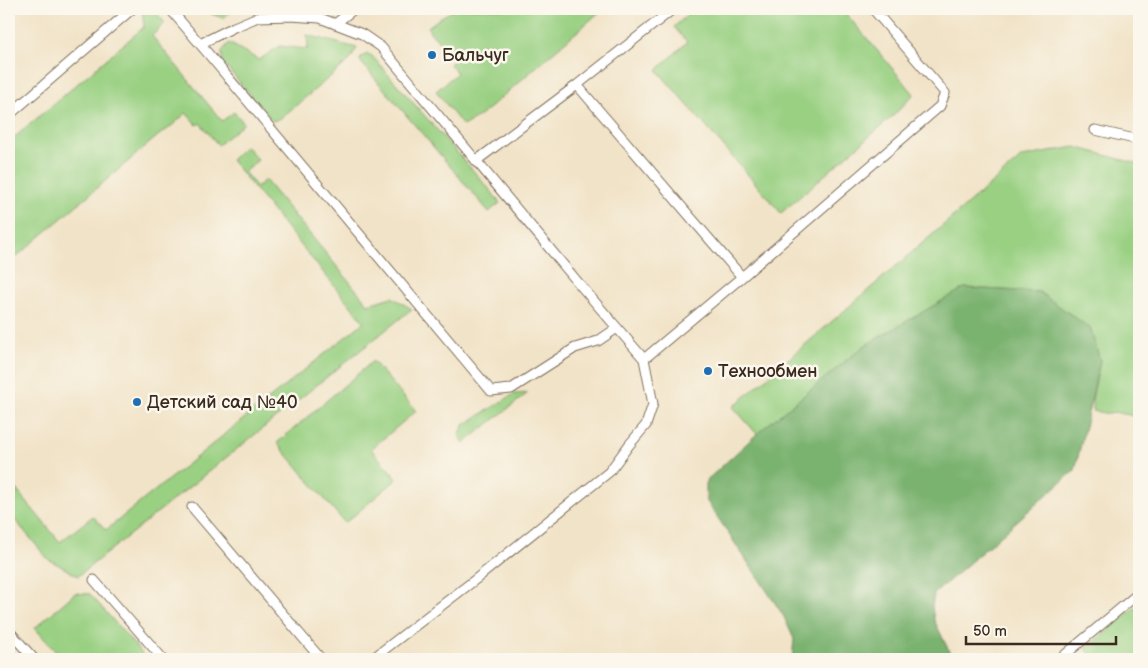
<svg xmlns="http://www.w3.org/2000/svg" width="1148" height="668" font-family="'Balsamiq Sans',sans-serif">
	<style>
		.green { fill: #99d082; stroke: #6a7d50 }
		.forest { fill: #7ab270; stroke: #5a6e47 }
		.lines { fill: none; stroke-linecap: round; stroke-linejoin: round }
		.lane-casing { stroke: #7b6b59; stroke-width: 11 }
		.lane { stroke: #fff; stroke-width: 9 }
		.poi-dot { fill: #1f6fb2; stroke: #fbf7ec; stroke-width: 2 }
		.labels { text-anchor: middle; stroke-width: 5; stroke-linejoin: round; paint-order: stroke }
		.poi-label { font-size: 18px; fill: #3b2a1e; stroke: #fbf7ec; text-anchor: start }
	</style>
	<rect width="100%" height="100%" fill="#fbf7ec"/>
	<filter id="ink" filterUnits="userSpaceOnUse"><feTurbulence type="fractalNoise" baseFrequency=".02" numOctaves="2"/><feDisplacementMap in="SourceGraphic" scale="10" xChannelSelector="R" yChannelSelector="G"/><feConvolveMatrix kernelMatrix="1 2 1 2 8 2 1 2 1" color-interpolation-filters="sRGB"/></filter>
	<filter id="wash" filterUnits="userSpaceOnUse"><feTurbulence type="fractalNoise" baseFrequency=".0096" numOctaves="4" result="noise"/><feDisplacementMap in="SourceGraphic" scale="20" xChannelSelector="R" yChannelSelector="G"/><feGaussianBlur stdDeviation="1.12" result="paint"/><feColorMatrix in="noise" values="0 0 0 0 0 0 0 0 0 0 0 0 0 0 0 0 0 1.4 0 .05"/><feComposite in="paint" operator="in"/></filter>
	<g filter="url(#wash)">
		<rect width="100%" height="100%" fill="#f1e3c7"/>
		<!-- green -->
		<path class="green" d="M 142,9 L 153,9 L 165,23 L 152,36 L 222,121 L 234,112 L 244,123 L 218,145 L 200,123 L 197,125 L 186,113 L 168,129 L 159,135 L 9,263 L 9,142 L 144,27 Z
			M 205,9 L 235,9 L 223,18 L 209,13 Z
			M 456,9 L 603,9 L 481,115 L 463,126 L 436,91 L 457,73 L 450,64 L 455,60 L 430,32 L 428,27 L 441,17 Z
			M 694,9 L 842,9 L 914,94 L 894,115 L 781,213 L 657,70 L 687,42 L 674,27 Z
			M 307,35 L 357,48 L 350,60 L 281,118 L 273,121 L 222,62 L 222,51 L 229,43 L 259,60 L 279,46 L 308,49 Z
			M 368,54 L 372,56 L 491,191 L 500,203 L 489,212 L 360,61 L 361,57 Z
			M 246,146 L 258,160 L 244,172 L 257,187 L 265,180 L 368,304 L 392,297 L 412,309 L 78,576 L 48,559 L 9,513 L 9,481 L 60,542 L 93,516 L 106,530 L 364,322 L 231,160 Z
			M 1075,147 L 1139,164 L 1139,417 L 1114,412 L 1110,414 L 1093,411 L 1092,401 L 1100,361 L 1091,329 L 1039,292 L 965,288 L 864,346 L 757,434 L 733,407 L 1022,157 Z
			M 373,361 L 416,411 L 371,449 L 397,479 L 345,523 L 277,443 Z
			M 528,393 L 464,443 L 459,435 L 464,425 L 514,394 Z
			M 75,593 L 90,594 L 147,659 L 62,659 L 35,628 Z
			M 1135,607 L 1139,613 L 1139,659 L 1095,659 L 1086,649 Z"/>
		<!-- forest -->
		<path class="forest" d="M 964,288 L 1039,292 L 1091,329 L 1100,361 L 1075,470 L 934,594 L 932,607 L 934,620 L 953,659 L 792,659 L 794,639 L 783,615 L 706,500 L 706,481 L 760,431 L 864,346 Z"/>
	</g>
	<g filter="url(#ink)">
		<g class="lines">
			<defs>
				<path id="lane" d="M 170,9 L 200,44 L 234,27 L 258,17 L 291,16 L 320,18 L 362,34 L 381,47 L 581,286 L 644,359 L 653,404 L 646,425 L 629,445 L 609,472 L 476,579 L 372,659
					M 335,24 L 354,9
					M 200,44 L 491,391 L 511,389 L 575,348 L 598,341 L 617,328
					M 577,85 L 742,277
					M 9,115 L 132,9
					M 1095,130 L 1139,140
					M 476,161 L 577,85 L 673,9
					M 644,359 L 742,277 L 940,106 L 945,93 L 873,9
					M 192,507 L 321,659
					M 94,580 L 163,659
					M 9,631 L 34,659
					M 1060,659 L 1139,593"/>
			</defs>
			<!-- lane casing -->
			<use href="#lane" class="lane-casing"/>
			<!-- lane -->
			<use href="#lane" class="lane"/>
		</g>
	</g>
	<!-- markers -->
	<g class="poi-dot">
		<circle cx="432" cy="55" r="5"/>
		<circle cx="708" cy="371" r="5"/>
		<circle cx="137" cy="402" r="5"/>
	</g>
	<g class="labels">
		<!-- poi labels -->
		<g class="poi-label">
			<text x="442" y="61">Бальчуг</text>
			<text x="718" y="377">Технообмен</text>
			<text x="147" y="408">Детский сад №40</text>
		</g>
	</g>
	<!-- margin -->
	<rect width="1148" height="668" fill="none" stroke="#fbf7ec" stroke-width="30"/>
	<!-- scale -->
	<path d="M966 636v8h150v-8" fill="none" stroke="#3b2a1e" stroke-width="2.5"/>
	<text x="973" y="636" font-size="15" fill="#3b2a1e" stroke="#fbf7ec" stroke-width="4" paint-order="stroke">50 m</text>
</svg>
